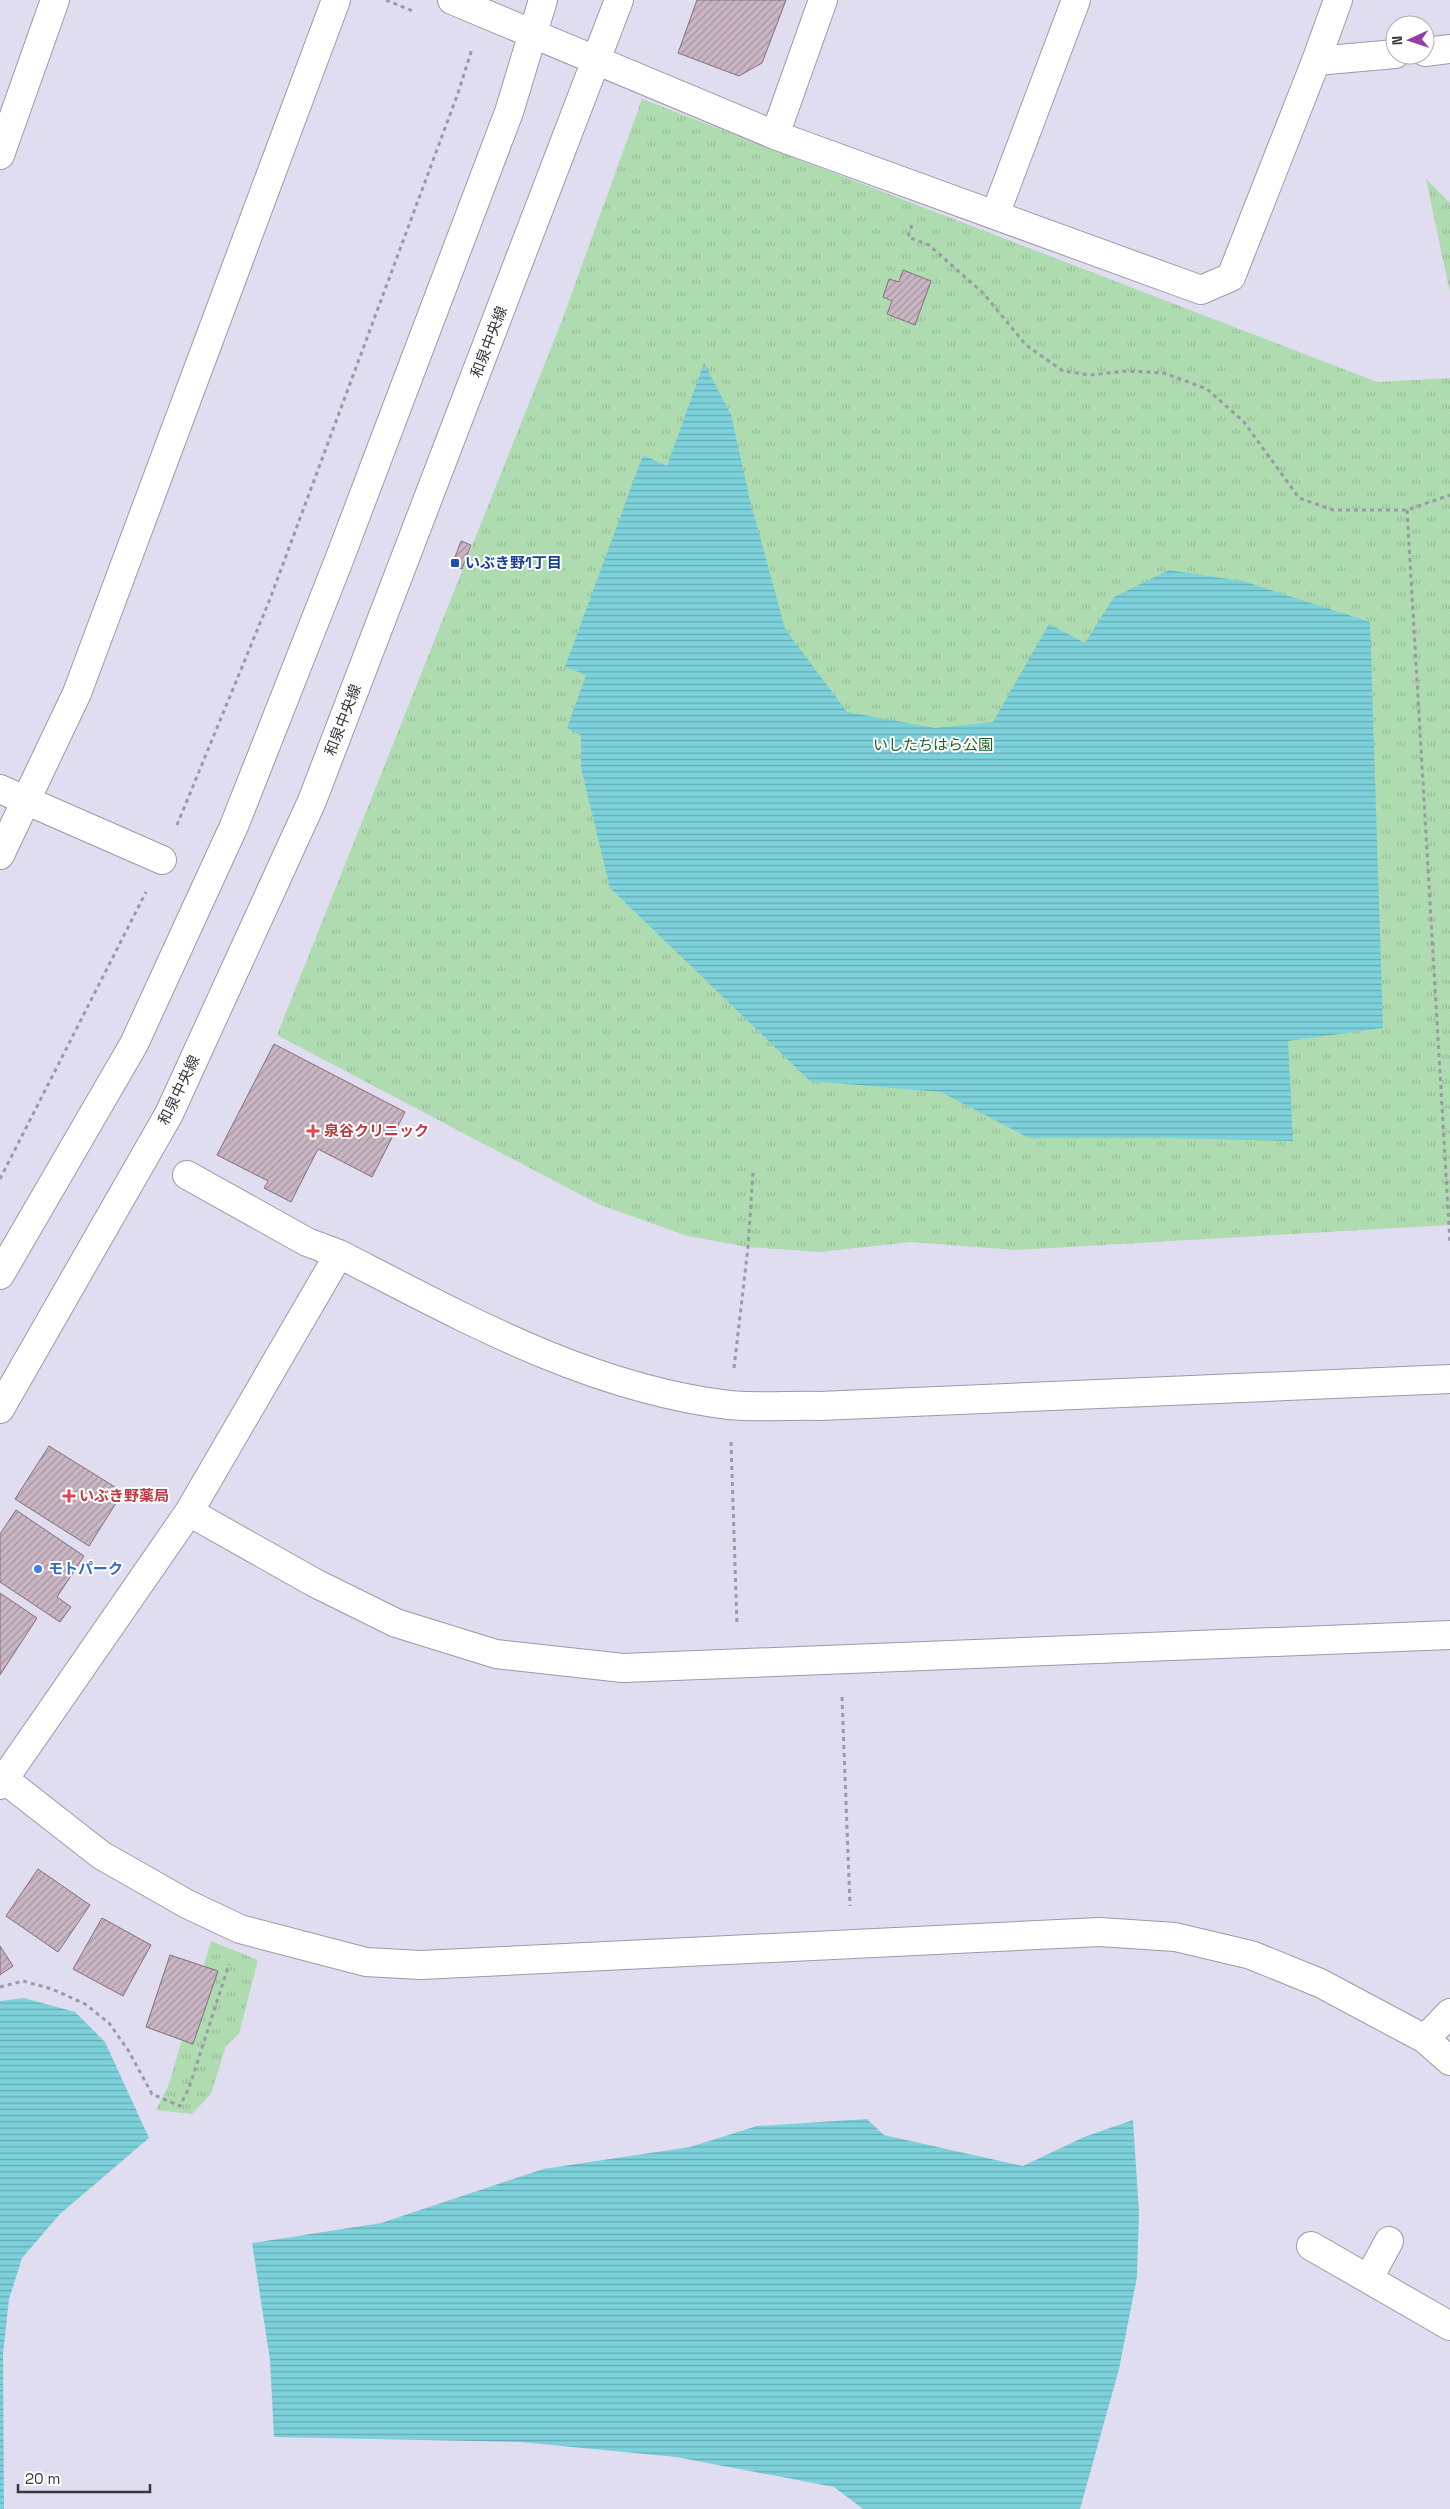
<svg xmlns="http://www.w3.org/2000/svg" width="1450" height="2509" font-family="'Space Grotesk','Noto Sans JP',sans-serif">
	<style>
		.park { fill: url(#park-tufts) }
		.water { fill: url(#water-rules) }
		.building { fill: url(#building-hatch); stroke: #81707b }
		.lines { fill: none; stroke-linecap: round; stroke-linejoin: round }
		.minor-casing { stroke: #9c99ab; stroke-width: 30 }
		.path { stroke: #9b99a7; stroke-width: 3; stroke-dasharray: 4 4; stroke-linecap: butt }
		.minor { stroke: #fff; stroke-width: 28 }
		.transit-dot { fill: #1a4fb4; stroke: #fff; stroke-width: 2 }
		.health-dot { fill: #e0444e; stroke: #fff; stroke-width: 2 }
		.shop-dot { fill: #3f7fe0; stroke: #fff; stroke-width: 2 }
		.labels { text-anchor: middle; stroke-width: 4; stroke-linejoin: round; paint-order: stroke }
		.street-label { font-size: 15px; fill: #37353d; stroke: #fff }
		.transit-label { font-size: 15px; font-weight: bold; fill: #164399; stroke: #fff; text-anchor: start }
		.park-label { font-size: 15px; fill: #1a5f24; stroke: #fff }
		.health-label { font-size: 15px; font-weight: bold; fill: #be3a42; stroke: #fff; text-anchor: start }
		.shop-label { font-size: 15px; font-weight: bold; fill: #366cbe; stroke: #fff; text-anchor: start }
	</style>
	<defs>
		<pattern id="park-tufts" width="24" height="20" patternUnits="userSpaceOnUse" patternTransform="scale(1.25)"><rect width="24" height="20" fill="#afdbb0"/><path d="M3 7l-1-3M5 7V3M7 7l1-3M15 17l-1-3M17 17v-4M19 17l1-3" fill="none" stroke="#97bd98"/></pattern>
		<pattern id="water-rules" width="6" height="5" patternUnits="userSpaceOnUse" patternTransform="scale(1.25)"><rect width="6" height="5" fill="#7cd1db"/><path d="M0 2.5h6" fill="none" stroke="#66aab3"/></pattern>
		<pattern id="building-hatch" width="6" height="6" patternUnits="userSpaceOnUse" patternTransform="scale(1.25)"><rect width="6" height="6" fill="#c9b6c2"/><path d="M-1 1l2-2M0 6l6-6M5 7l2-2" fill="none" stroke="#a4959f"/></pattern>
	</defs>
	<rect width="100%" height="100%" fill="#e0ddf0"/>
	<!-- park -->
	<path class="park" d="M 642,99 L 1377,382 L 1450,378 L 1450,1225 L 1015,1250 L 911,1242 L 820,1252 L 748,1247 L 687,1236 L 598,1204 L 277,1035 L 561,323 Z
		M 1426,179 L 1450,203 L 1450,293 Z
		M 211,1941 L 258,1960 L 239,2034 L 226,2046 L 211,2094 L 192,2114 L 156,2110 L 169,2084 Z"/>
	<!-- water -->
	<path class="water" d="M 704,363 L 731,415 L 750,500 L 785,629 L 847,712 L 935,728 L 993,722 L 1049,624 L 1085,643 L 1114,597 L 1169,570 L 1242,581 L 1370,622 L 1383,1028 L 1288,1041 L 1293,1141 L 1169,1138 L 1029,1138 L 941,1092 L 810,1081 L 610,888 L 581,768 L 581,735 L 567,728 L 586,675 L 565,667 L 643,455 L 667,466 Z
		M 24,1998 L 75,2012 L 105,2042 L 149,2138 L 60,2214 L 22,2258 L 9,2299 L 3,2354 L 4,2509 L 0,2509 L 0,2001 Z
		M 867,2119 L 884,2135 L 1023,2166 L 1084,2137 L 1133,2120 L 1139,2213 L 1137,2277 L 1119,2369 L 1080,2509 L 863,2509 L 834,2487 L 676,2457 L 520,2442 L 274,2437 L 270,2360 L 252,2243 L 381,2223 L 543,2169 L 690,2147 L 757,2126 Z"/>
	<!-- building -->
	<path class="building" d="M 697,0 L 786,0 L 762,63 L 739,76 L 678,53 Z
		M 903,270 L 931,281 L 915,325 L 887,314 L 892,301 L 883,297 L 889,279 L 899,282 Z
		M 461,541 L 471,545 L 462,569 L 452,565 Z
		M 274,1044 L 405,1112 L 372,1177 L 318,1149 L 291,1202 L 264,1188 L 268,1181 L 217,1155 Z
		M 49,1446 L 123,1492 L 89,1546 L 15,1499 Z
		M 16,1510 L 84,1556 L 57,1597 L 71,1607 L 60,1622 L 0,1582 L 0,1534 Z
		M 0,1593 L 37,1618 L 0,1675 Z
		M 38,1869 L 90,1905 L 58,1952 L 6,1916 Z
		M 102,1918 L 151,1945 L 123,1996 L 73,1969 Z
		M 0,1946 L 13,1966 L 0,1975 Z
		M 170,1955 L 218,1971 L 193,2044 L 146,2027 Z"/>
	<g class="lines">
		<defs>
			<path id="minor" d="M 452,0 L 775,135 L 1201,290 L 1231,277 L 1316,61 L 1338,0
				M 1425,52 L 1450,49
				M 1316,61 L 1395,54
				M 775,135 L 823,0
				M 0,155 L 55,0
				M 995,215 L 1076,0
				M 0,789 L 162,860
				M 0,855 L 77,693 L 336,0
				M 187,1175 L 307,1242 L 339,1254
				M 0,1275 L 134,1044 L 234,826 L 339,560 L 509,112 L 543,0
				M 0,1409 L 169,1114 L 312,801 L 619,0
				M 189,1512 L 315,1583 L 396,1623 L 496,1654 L 623,1668 L 1450,1635
				M 0,1776 L 101,1855 L 187,1904 L 240,1929 L 366,1962 L 421,1965 L 1100,1932 L 1175,1937 L 1251,1955 L 1320,1983 L 1425,2039 L 1450,2061
				M 0,1785 L 189,1512 L 339,1254 C 464,1318 588,1388 729,1405 C 759,1408 791,1405 820,1406 L 1450,1379
				M 1425,2039 L 1450,2013
				M 1311,2246 L 1450,2326
				M 1369,2278 L 1389,2241"/>
		</defs>
		<!-- minor casing -->
		<use href="#minor" class="minor-casing"/>
		<!-- path -->
		<path class="path" d="M 386,0 L 415,12
			M 912,225 L 908,237 L 929,245 L 984,294 L 1026,345 L 1063,371 L 1090,375 L 1127,371 L 1164,373 L 1207,389 L 1244,422 L 1299,498 L 1333,510 L 1407,510 L 1450,495
			M 1407,510 L 1450,1243
			M 177,825 L 270,599 L 458,93 L 472,49
			M 0,1179 L 146,892
			M 734,1368 L 748,1247 L 753,1173
			M 731,1442 L 737,1625
			M 842,1697 L 850,1906
			M 0,1987 L 23,1981 L 52,1989 L 85,2004 L 109,2023 L 128,2050 L 152,2094 L 180,2106 L 189,2088 L 229,1964"/>
		<!-- minor -->
		<use href="#minor" class="minor"/>
	</g>
	<!-- markers -->
	<rect class="transit-dot" x="450" y="558" width="10" height="10" rx="2.5"/>
	<g class="health-dot">
		<path d="M310.5 1123.5h5v5h5v5h-5v5h-5v-5h-5v-5h5z"/>
		<path d="M66.5 1488.5h5v5h5v5h-5v5h-5v-5h-5v-5h5z"/>
	</g>
	<circle class="shop-dot" cx="38" cy="1569" r="5"/>
	<g class="labels">
		<!-- street labels -->
		<g class="street-label">
			<text transform="translate(489 342) rotate(-69)" y="5">和泉中央線</text>
			<text transform="translate(343 720) rotate(-69)" y="5">和泉中央線</text>
			<text transform="translate(179 1090) rotate(-64)" y="5">和泉中央線</text>
		</g>
		<!-- transit labels -->
		<g class="transit-label">
			<text x="465" y="568">いぶき野1丁目</text>
		</g>
		<!-- park labels -->
		<g class="park-label">
			<text x="933" y="750">いしたちはら公園</text>
		</g>
		<!-- health labels -->
		<g class="health-label">
			<text x="324" y="1136">泉谷クリニック</text>
			<text x="79" y="1501">いぶき野薬局</text>
		</g>
		<!-- shop labels -->
		<g class="shop-label">
			<text x="48" y="1574">モトパーク</text>
		</g>
	</g>
	<!-- north arrow -->
	<g transform="translate(1410 40) rotate(267)"><circle r="24" fill="#ffffff" stroke="#afaeb1"/>
	<path d="M0-4L9 19L0 12L-9 19Z" fill="#953ca7"/>
	<text y="-8" font-size="14" font-weight="bold" text-anchor="middle" fill="#37353d">N</text>
	</g>
	<!-- scale -->
	<path d="M18 2484v8h132v-8" fill="none" stroke="#37353d" stroke-width="2.5"/>
	<text x="25" y="2484" font-size="15" fill="#37353d" stroke="#ffffff" stroke-width="4" paint-order="stroke">20 m</text>
</svg>
